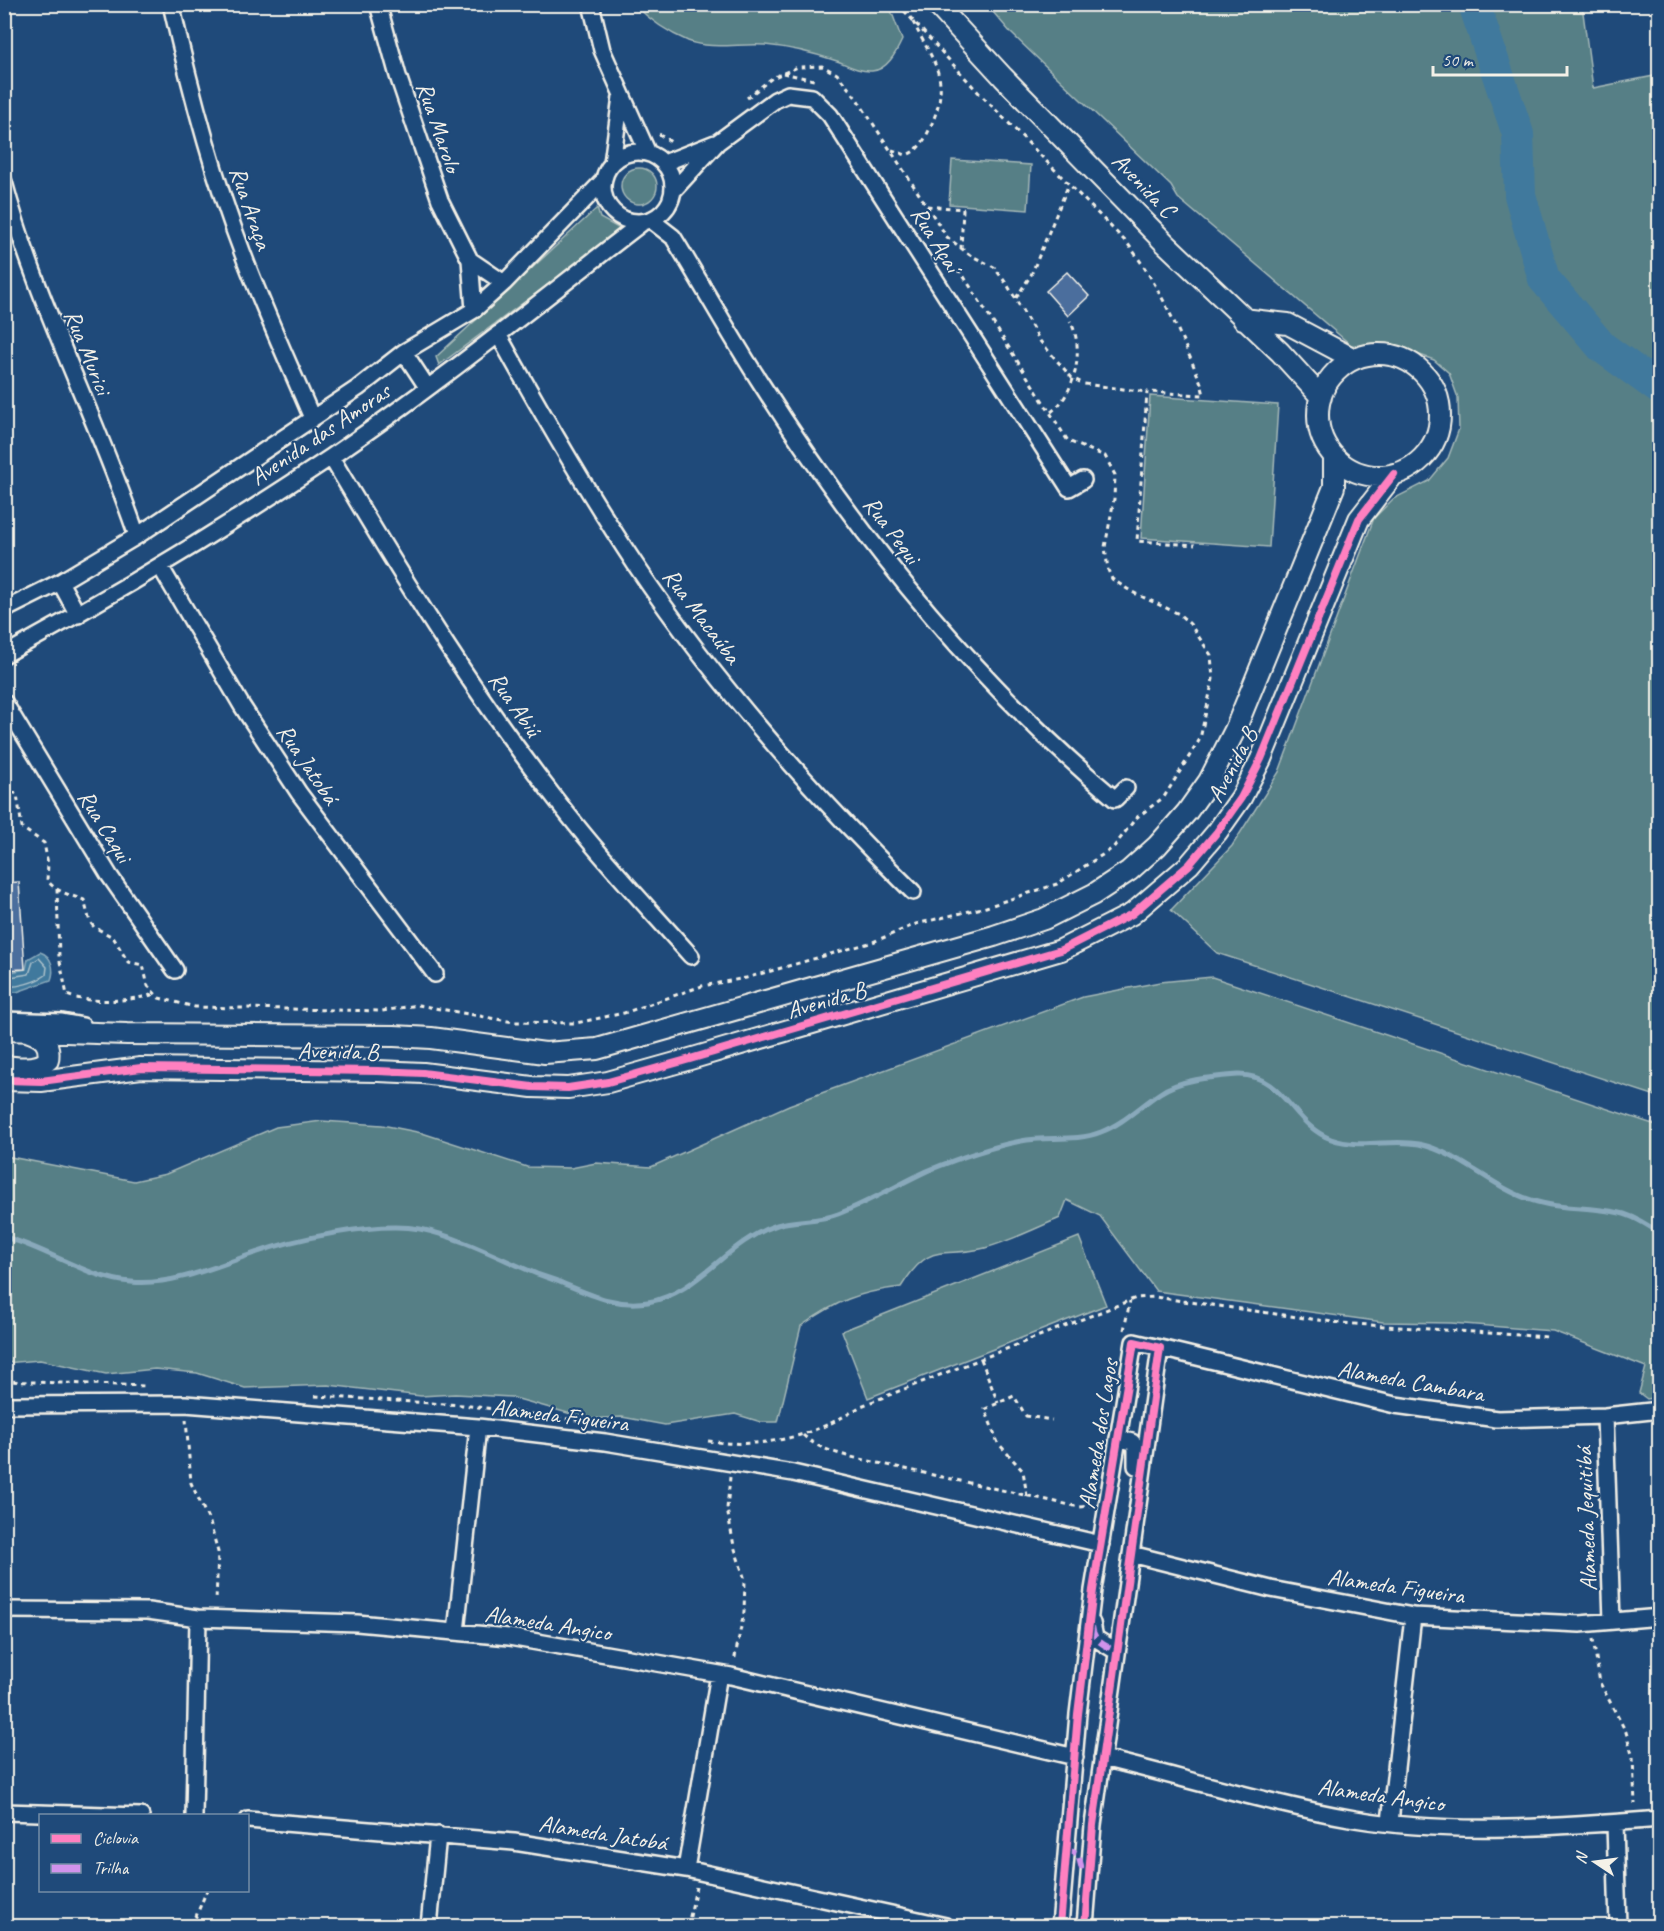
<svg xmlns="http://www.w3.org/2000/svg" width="1664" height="1931" font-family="Caveat,sans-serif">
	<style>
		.green { fill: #567f86; stroke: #a5b8b7; stroke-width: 1.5 }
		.water { fill: #41799d; stroke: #89a9bb; stroke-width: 1.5 }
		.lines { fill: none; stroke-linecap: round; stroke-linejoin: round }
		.shore { stroke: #acc1ca; stroke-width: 1.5 }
		.stream { stroke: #89a9bb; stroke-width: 5 }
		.river { stroke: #41799d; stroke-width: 32 }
		.building { fill: #4c6e9d; stroke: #f4f1e8; stroke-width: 1.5 }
		.minor-casing { stroke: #f4f1e8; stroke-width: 20 }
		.tertiary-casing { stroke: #f4f1e8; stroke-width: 24 }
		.path { stroke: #f4f1e8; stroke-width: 3; stroke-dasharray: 4.5 4.5; stroke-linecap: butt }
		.minor { stroke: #1f4a7a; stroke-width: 15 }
		.tertiary { stroke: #1f4a7a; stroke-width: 20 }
		.quiet { stroke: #d193ec; stroke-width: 6; stroke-dasharray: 12 6; stroke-linecap: butt }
		.cycleway-casing { stroke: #1f4a7a; stroke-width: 11 }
		.cycleway { stroke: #ff80c0; stroke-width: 8 }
		.labels { text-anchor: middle; stroke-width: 4.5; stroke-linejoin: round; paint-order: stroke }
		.street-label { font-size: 24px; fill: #f4f1e8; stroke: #1f4a7a }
	</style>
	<rect width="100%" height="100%" fill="#1f4a7a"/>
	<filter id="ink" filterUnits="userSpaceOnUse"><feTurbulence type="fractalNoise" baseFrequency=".0167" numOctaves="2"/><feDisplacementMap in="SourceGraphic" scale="12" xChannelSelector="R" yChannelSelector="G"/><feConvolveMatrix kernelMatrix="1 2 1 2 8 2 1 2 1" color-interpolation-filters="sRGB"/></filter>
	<g filter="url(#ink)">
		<!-- green -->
		<path class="green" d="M 635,5 L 889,5 L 902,40 C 896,53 887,70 872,71 C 859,72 848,65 837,61 C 816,54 788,47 765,45 C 741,43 711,50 688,41 C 669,33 649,19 635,5 Z
			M 987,5 L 1582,5 L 1593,88 L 1659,75 L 1659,1097 L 1217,953 L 1171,910 L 1232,846 L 1279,772 L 1374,518 L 1393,499 L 1429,481 L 1448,458 L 1459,429 L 1458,398 L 1449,373 L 1434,360 L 1394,346 L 1351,345 L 1178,198 L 1171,186 L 1011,33 Z
			M 952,160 L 1031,165 L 1028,210 L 949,204 Z
			M621 186a18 18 0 1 1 36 0a18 18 0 1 1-36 0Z
			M 597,208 L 600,218 L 622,230 L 439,365 L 436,357 Z
			M 1150,396 L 1278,405 L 1269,547 L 1141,538 Z
			M 1212,977 L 1659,1126 L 1659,1397 L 1647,1399 L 1639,1393 L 1646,1367 L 1553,1331 L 1451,1323 L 1383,1322 L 1156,1291 L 1100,1216 L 1067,1200 L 1060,1218 C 1036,1228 1011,1241 985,1248 C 942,1259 931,1239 901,1287 C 858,1292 837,1301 801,1326 L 778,1422 L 761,1422 L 735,1414 L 665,1425 L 622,1417 L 589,1419 L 511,1397 L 455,1394 L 421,1396 L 328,1385 L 245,1388 L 197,1373 L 155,1369 L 106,1374 L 40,1360 L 5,1363 L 5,1156 L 134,1181 L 166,1174 L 276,1127 L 322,1121 L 382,1125 L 422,1133 L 527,1167 L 571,1168 L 596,1163 L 651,1167 L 789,1105 L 1083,997 L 1160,982 Z
			M 1079,1237 L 1106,1305 L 868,1398 L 842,1331 Z"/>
		<!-- water -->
		<path class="water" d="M 40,952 C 52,956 55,969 51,980 L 17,992 L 6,992 L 5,973 L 26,969 L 28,959 Z"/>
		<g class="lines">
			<!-- shore -->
			<path class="shore" d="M 4,978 L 29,974 L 33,962 L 39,958 L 47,967 L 46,975 C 36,982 16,988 4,986"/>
			<!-- stream -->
			<path class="stream" d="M 4,1237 C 47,1248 86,1278 131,1282 C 171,1286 215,1267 252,1254 C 294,1239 377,1221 420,1229 C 460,1237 499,1258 537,1274 C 545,1277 554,1279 562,1283 C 591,1295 616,1307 648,1302 C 700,1293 725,1242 777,1225 C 797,1219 818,1222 838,1214 C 869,1202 897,1185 927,1171 C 956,1159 990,1147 1021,1141 C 1047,1135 1074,1143 1101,1132 C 1123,1124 1140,1106 1160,1093 C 1181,1079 1213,1077 1238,1075 C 1284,1074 1292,1125 1331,1139 C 1363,1150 1389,1138 1419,1144 C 1460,1153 1491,1187 1531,1200 C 1560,1210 1590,1206 1620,1213 C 1634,1216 1647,1225 1660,1233"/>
			<!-- river -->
			<path class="river" d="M 1474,4 L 1518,134 L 1520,195 L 1544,279 L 1602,347 L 1660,389"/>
		</g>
		<!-- building -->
		<path class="building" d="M 1067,272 L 1089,296 L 1068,316 L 1046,291 Z
			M 19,882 L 25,969 L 4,970 L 4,883 Z"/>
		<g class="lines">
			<defs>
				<path id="minor" d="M 171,4 C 190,89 212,173 243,254 C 264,310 289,364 312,418
					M 378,4 L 398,76 L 440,200 L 470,260 L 474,310
					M 591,4 L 602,50 L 648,153
					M603 187a35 35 0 1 1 70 0a35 35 0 1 1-70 0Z
					M 612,163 L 621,97
					M 664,163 L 715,143
					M 4,182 C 37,304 97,417 137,536
					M 673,191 L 718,142 L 775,100 L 788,94 L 812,97 L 830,115 L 1069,488 L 1083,480
					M 651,220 L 673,237 C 703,286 731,337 762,385 C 860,539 975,681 1115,799 L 1126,788
					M 470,260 L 504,283
					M 498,334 C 541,412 586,490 635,564 C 715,683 811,792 913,892
					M 404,352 L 427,387
					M 331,457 C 406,584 484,711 577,826 C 613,871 653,913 691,956
					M 160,566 L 242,706 L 299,793 L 435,974
					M 60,582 L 78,615
					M 4,610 L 60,582 L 137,536 L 358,388 L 404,352 L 474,310 L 504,283 L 603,181
					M 4,655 C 116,594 225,528 331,457 C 439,384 540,301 643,222
					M 4,702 L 109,875 L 175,970
					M 4,1020 L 62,1022 L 83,1026
					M 1160,1348 L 1395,1405 L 1497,1419 L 1605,1416 L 1660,1410
					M 4,1405 L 185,1404 L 478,1427 L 605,1442 L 793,1473 L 1101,1544
					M 1605,1416 L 1612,1621
					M 1118,1438 L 1132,1442 L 1136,1447 L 1136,1466
					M 1131,1554 L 1271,1589 L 1413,1616 L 1580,1624 L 1660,1617
					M 4,1610 L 148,1611 L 198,1618 L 357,1623 L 509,1637 L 731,1676 L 1075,1757
					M 1092,1623 L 1095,1638 L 1116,1651
					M 456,1632 L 478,1427
					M 1102,1758 C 1185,1778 1270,1804 1355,1819 C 1451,1835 1562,1827 1660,1819
					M 4,1812 L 141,1816
					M 194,1816 L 198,1618
					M 248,1820 L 514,1842 L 686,1869 L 946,1926
					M 1390,1822 L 1413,1616
					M 1615,1823 L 1618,1926
					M 686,1869 L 719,1674
					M 429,1926 L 438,1835
					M 1060,1926 L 1078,1714 L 1093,1590 L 1134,1342 L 1160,1348 L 1093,1825 L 1085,1926"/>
				<path id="tertiary" d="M 936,4 L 1003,77 L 1165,243 L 1280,352 L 1321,397
					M 1243,319 L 1288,324 L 1354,359
					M1318 415a61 61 0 1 1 122 0a61 61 0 1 1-122 0Z
					M 4,1030 L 127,1034 L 394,1036 L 431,1038 L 545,1053 L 597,1049 L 994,936 L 1044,919 L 1094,894 L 1129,871 L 1157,846 L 1187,812 L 1209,781 L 1235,730 L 1322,517 L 1334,487 L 1334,456
					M 4,1066 C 18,1067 37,1071 48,1060 C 51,1042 42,1036 27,1031
					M 4,1080 L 41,1081 L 141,1068 L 378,1071 L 423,1073 L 532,1087 L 568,1088 L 608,1082 L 690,1059 L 1061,950 L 1132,914 L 1189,865 L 1217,832 L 1241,798 L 1261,759 L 1359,519 L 1394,474"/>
			</defs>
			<!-- minor casing -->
			<use href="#minor" class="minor-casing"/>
			<!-- tertiary casing -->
			<use href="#tertiary" class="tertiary-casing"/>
			<!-- path -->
			<path class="path" d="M 898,4 L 979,93 L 1127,243 C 1160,285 1180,334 1201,383 L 1204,395 L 1147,392 L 1137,541 L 1195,545
				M 783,73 L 814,80
				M 747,98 L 772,78 L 798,67 L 822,66 L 837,74 L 857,99 L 947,237 L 970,255 L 994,267 L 1008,286 L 1040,341 L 1072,378 L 1084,384 L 1147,392
				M 659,134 L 671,142
				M 892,150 L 906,155 C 919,151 925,139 930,128 C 952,79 935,65 913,22
				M 927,206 L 963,209 L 961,249
				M 1016,298 L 1031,275 L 1068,186
				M 1051,412 C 1076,394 1085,347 1070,321
				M 4,788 L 17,794 L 22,828 L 44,843 L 48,864 L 47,880 C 56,892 70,895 84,900 L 90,922 L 94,927 L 113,937 L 128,962 L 143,965 L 148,986 L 159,998 L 195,1007 L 382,1011 L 418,1005 L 513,1022 L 576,1023 L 624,1013 L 702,986 L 746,978 L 873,942 L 916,924 L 986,907 L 1057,884 L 1113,848 L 1136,818 L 1164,797 L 1200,739 L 1213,679 L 1211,655 L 1190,624 L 1179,614 L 1132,592 L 1112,579 L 1108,570 L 1105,547 L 1114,499 L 1115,475 L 1105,456 L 1068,441 L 961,272 L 946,267
				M 57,889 L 59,957 L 67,995 C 87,1004 134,1001 154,994
				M 1124,1330 L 1130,1301
				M 981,1359 L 998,1403
				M 4,1381 L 147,1386
				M 315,1396 L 463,1405 L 598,1423
				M 186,1419 L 191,1483 L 210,1523 L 218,1552 L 216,1602
				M 803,1435 C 817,1448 833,1452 851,1457 L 1079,1507 L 1090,1506
				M 708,1441 C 764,1449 814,1437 861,1406 L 1136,1298 L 1155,1297 L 1340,1323 L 1548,1337
				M 730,1477 L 727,1509 L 734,1546 L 745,1580 L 744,1612 L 734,1662
				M 1027,1496 L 1023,1471 L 998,1443 L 985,1409 L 1014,1396 L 1026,1416 L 1052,1420
				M 1593,1639 L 1600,1683 L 1626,1732 L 1633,1758 L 1635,1804
				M 192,1926 L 207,1890
				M 688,1926 L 696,1887"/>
			<!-- minor -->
			<use href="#minor" class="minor"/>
			<!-- tertiary -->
			<use href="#tertiary" class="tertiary"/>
			<!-- quiet -->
			<path class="quiet" d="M 1092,1626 C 1093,1641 1104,1645 1116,1651
				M 1065,1849 L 1078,1854 L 1083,1873"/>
			<defs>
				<path id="cycleway" d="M 4,1080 L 41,1081 L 141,1068 L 378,1071 L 423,1073 L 532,1087 L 568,1088 L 608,1082 L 690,1059 L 1061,950 L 1132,914 L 1189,865 L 1217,832 L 1241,798 L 1261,759 L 1359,519 L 1394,474
					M 1060,1926 L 1078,1714 L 1093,1590 L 1134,1342 L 1160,1348 L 1093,1825 L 1085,1926"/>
			</defs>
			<!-- cycleway casing -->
			<use href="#cycleway" class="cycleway-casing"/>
			<!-- cycleway -->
			<use href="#cycleway" class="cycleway"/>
		</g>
	</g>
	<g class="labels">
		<!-- street labels -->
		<g class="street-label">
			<text transform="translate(439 127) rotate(71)" y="8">Rua Marolo</text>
			<text transform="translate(1144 185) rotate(46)" y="8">Avenida C</text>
			<text transform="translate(251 208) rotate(71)" y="8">Rua Araça</text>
			<text transform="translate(936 239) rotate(58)" y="8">Rua Açaí</text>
			<text transform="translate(88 352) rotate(68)" y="8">Rua Murici</text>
			<text transform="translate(320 434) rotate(-34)" y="8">Avenida das Amoras</text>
			<text transform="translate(892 530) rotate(53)" y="8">Rua Pequi</text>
			<text transform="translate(702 616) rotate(53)" y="8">Rua Macaúba</text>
			<text transform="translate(515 704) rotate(55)" y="8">Rua Abiú</text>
			<text transform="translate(308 764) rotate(56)" y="8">Rua Jatobá</text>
			<text transform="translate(1232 765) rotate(-62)" y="8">Avenida B</text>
			<text transform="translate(105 826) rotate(58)" y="8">Rua Caqui</text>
			<text transform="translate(826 1000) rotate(-16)" y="8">Avenida B</text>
			<text transform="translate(338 1051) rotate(1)" y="8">Avenida B</text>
			<text transform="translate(1411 1381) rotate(10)" y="8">Alameda Cambara</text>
			<text transform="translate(560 1415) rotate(7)" y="8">Alameda Figueira</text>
			<text transform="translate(1098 1434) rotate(-81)" y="8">Alameda dos Lagos</text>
			<text transform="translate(1586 1519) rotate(-92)" y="8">Alameda Jequitibá</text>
			<text transform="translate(1396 1586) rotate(8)" y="8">Alameda Figueira</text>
			<text transform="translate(548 1623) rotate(9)" y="8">Alameda Angico</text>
			<text transform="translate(1381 1795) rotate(8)" y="8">Alameda Angico</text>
			<text transform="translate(603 1833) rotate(9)" y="8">Alameda Jatobá</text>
		</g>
	</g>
	<!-- margin -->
	<rect width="1664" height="1931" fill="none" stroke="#1f4a7a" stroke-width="24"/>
	<rect x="12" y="12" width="1640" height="1907" fill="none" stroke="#f4f1e8" stroke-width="2" filter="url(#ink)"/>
	<!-- legend -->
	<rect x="39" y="1814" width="210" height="78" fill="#1f4a7a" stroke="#748da6" stroke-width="1.5"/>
	<rect x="51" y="1834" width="30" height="9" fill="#ff80c0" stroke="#748da6" stroke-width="1.5"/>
	<text x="93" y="1844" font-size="18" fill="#f4f1e8">Ciclovia</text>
	<rect x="51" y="1864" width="30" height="9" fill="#d193ec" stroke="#748da6" stroke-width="1.5"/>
	<text x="93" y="1874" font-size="18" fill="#f4f1e8">Trilha</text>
	<!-- north arrow -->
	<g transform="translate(1595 1862) rotate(283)" stroke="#1f4a7a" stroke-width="4.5" paint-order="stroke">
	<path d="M0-4.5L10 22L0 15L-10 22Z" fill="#f4f1e8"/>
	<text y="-9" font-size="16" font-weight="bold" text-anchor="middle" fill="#f4f1e8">N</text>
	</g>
	<!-- scale -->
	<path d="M1433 66v9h134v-9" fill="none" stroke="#f4f1e8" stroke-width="3"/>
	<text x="1442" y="66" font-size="18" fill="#f4f1e8" stroke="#1f4a7a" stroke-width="4.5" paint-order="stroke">50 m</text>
</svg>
